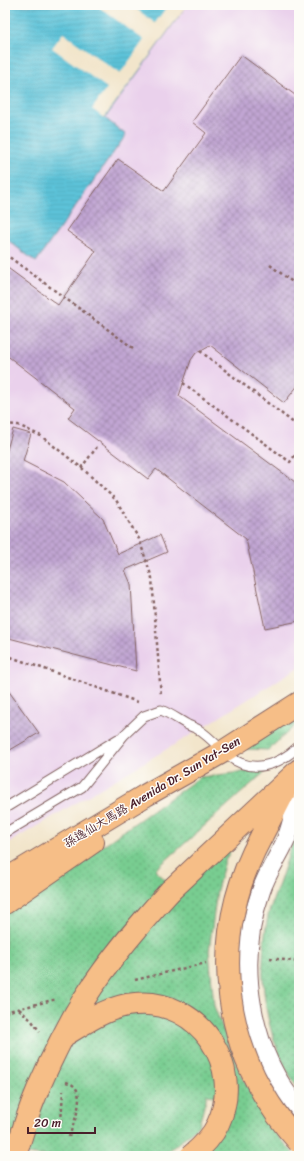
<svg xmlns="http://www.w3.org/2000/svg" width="304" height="1161" font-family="Sriracha,'LXGW WenKai TC',sans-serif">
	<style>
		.built { fill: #ead1ec }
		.grass { fill: url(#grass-tufts); stroke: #61765e }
		.park { fill: url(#park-dots); stroke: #61765e }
		.water { fill: url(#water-rules); stroke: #537182 }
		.pier { fill: #f2e5cb }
		.building { fill: url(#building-cross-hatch) }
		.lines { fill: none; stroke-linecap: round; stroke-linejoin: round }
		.service-casing { stroke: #856463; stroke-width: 11 }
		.minor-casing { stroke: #856463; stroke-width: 20 }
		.primary-casing { stroke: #856463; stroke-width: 24 }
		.path { stroke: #856463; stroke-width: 2.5; stroke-dasharray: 3 3; stroke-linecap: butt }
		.service { stroke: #fff; stroke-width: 9 }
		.minor { stroke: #fff; stroke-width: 18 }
		.primary { stroke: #f6be87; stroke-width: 22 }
		.primary-bridge-casing { stroke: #856463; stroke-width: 24; stroke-linecap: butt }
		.primary-bridge { stroke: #f6be87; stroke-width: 22 }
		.labels { text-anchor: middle; stroke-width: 3; stroke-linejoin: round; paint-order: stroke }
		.street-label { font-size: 12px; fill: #4a1f2b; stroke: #fdfcf7 }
	</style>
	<defs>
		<pattern id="grass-tufts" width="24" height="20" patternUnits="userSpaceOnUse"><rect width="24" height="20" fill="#78cd91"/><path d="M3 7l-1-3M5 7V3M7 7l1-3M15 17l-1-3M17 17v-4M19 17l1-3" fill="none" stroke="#64a677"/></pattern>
		<pattern id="park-dots" width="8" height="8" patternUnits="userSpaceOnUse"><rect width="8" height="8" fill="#78cd91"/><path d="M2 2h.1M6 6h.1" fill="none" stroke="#64a677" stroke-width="1.8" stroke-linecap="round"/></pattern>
		<pattern id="water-rules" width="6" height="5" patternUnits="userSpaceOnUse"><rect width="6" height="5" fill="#5cc3d9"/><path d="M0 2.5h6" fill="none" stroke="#52a7ba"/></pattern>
		<pattern id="building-cross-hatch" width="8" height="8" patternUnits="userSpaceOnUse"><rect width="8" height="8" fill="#c1a6d3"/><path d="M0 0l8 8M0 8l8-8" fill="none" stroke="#9f87ab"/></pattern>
	</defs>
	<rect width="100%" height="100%" fill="#fdfcf7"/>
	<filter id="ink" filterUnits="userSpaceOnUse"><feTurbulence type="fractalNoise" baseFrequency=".025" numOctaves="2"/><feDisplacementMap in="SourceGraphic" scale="8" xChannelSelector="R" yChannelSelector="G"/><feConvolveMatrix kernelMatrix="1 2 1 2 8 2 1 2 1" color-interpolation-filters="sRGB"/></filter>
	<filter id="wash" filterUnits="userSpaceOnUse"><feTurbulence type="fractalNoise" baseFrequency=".012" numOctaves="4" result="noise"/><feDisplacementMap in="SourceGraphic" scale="16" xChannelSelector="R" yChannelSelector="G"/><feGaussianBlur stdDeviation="0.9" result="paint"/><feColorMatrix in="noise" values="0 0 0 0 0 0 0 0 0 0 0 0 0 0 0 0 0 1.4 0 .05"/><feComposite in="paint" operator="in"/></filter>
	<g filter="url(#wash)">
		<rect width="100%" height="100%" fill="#f2e5cb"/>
		<!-- built -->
		<path class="built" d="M 168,5 L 299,5 L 299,667 L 199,730 L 5,845 L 5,238 L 35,261 L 126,135 L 92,109 Z"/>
		<!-- grass -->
		<path class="grass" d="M 299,710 L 299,722 L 268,750 L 246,749 Z"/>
		<!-- park -->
		<path class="park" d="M 268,769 L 155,870 L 175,889 L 244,825 L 225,861 L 217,890 L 209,951 L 214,1006 L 240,1071 L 256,1103 L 276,1134 L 296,1156 L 196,1156 L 228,1098 L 207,1095 L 199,1125 L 169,1151 L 156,1156 L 46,1156 L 5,1152 L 5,913 L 20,904 L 200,777 Z
			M 299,820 L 299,1090 C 264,1040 256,975 268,916 C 271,905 275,894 279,884 C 286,863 293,841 299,820 Z"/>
		<!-- water -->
		<path class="water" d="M 5,5 L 187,5 L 105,118 L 126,135 L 36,262 L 5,238 Z"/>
		<!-- pier -->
		<path class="pier" d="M 96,5 L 131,5 L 155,23 L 168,5 L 187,5 L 104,118 L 92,109 L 107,88 L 52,48 L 63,33 L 120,74 L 144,40 Z"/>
		<g id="blocks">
			<!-- building -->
			<path class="building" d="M 241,55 L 299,98 L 299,384 L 284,403 L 210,345 L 196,353 L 191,360 L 179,396 L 299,485 L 299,621 L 265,628 L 246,539 L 156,469 L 148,479 L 68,418 L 75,408 L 5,354 L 5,266 L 58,305 L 96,251 L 67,231 L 118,159 L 164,191 L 206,133 L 192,122 Z
				M 13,429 L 31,434 L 23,461 L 64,482 L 103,519 L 118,554 L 160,535 L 167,552 L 125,570 L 131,584 L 136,671 L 5,637 L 5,452 L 6,453 Z
				M 5,686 L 39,733 L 5,753 Z"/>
		</g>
	</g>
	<g filter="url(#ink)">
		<use href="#blocks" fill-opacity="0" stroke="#856463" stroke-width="1"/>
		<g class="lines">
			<defs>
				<path id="service" d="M 5,808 L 118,739
					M 5,833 L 82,787 L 124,735 L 144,716 L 161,710 C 171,714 179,720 188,725 C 192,727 196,728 199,730 C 210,737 218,747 227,755 C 252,775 278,766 299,746"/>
				<path id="minor" d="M 299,793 C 295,808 291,828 285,842 C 277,859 267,873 261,891 C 235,963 250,1051 299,1109"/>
				<path id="primary" d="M 261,837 L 285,790
					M 5,880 L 146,795 L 224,751 L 299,703
					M 170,891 L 299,770
					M 5,903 L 93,842"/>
			</defs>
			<!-- service casing -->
			<use href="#service" class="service-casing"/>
			<!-- minor casing -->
			<use href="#minor" class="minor-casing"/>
			<!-- primary casing -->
			<use href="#primary" class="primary-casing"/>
			<!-- path -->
			<path class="path" d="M 5,254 L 133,348
				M 270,265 L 299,287
				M 200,351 L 299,427
				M 183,383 L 290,462 L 299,450
				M 5,424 L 18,425 L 41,436 L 83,469 L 116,500 L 139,539 L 152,578 L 161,696
				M 81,468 L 97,447
				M 5,655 L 138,702
				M 299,950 C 295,967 296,984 299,1001
				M 270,958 L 299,962
				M 135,980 L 206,963
				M 19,1009 L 32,1021 L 40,1032
				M 5,1012 L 57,999
				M 66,1082 C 90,1088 74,1121 69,1137
				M 61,1122 L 63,1091"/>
			<!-- service -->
			<use href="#service" class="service"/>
			<!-- minor -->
			<use href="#minor" class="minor"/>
			<!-- primary -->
			<use href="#primary" class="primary"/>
			<defs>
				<path id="primary-bridge" d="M 261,837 C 206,940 221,1056 299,1142
					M 63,1036 C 85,1023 108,1006 135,1004 C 199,998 245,1066 218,1124 C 212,1137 202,1147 191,1156
					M 16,1153 C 21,1137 26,1120 32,1104 C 44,1073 59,1043 75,1014 C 101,969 135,929 170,891"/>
			</defs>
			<!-- primary-bridge casing -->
			<use href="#primary-bridge" class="primary-bridge-casing"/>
			<!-- primary-bridge -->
			<use href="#primary-bridge" class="primary-bridge"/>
		</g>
	</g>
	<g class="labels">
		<!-- street labels -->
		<g class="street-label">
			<text transform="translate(152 792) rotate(-31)" y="4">孫逸仙大馬路 Avenida Dr. Sun Yat-Sen</text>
		</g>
	</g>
	<!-- margin -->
	<rect width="304" height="1161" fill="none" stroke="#fdfcf7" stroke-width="20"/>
	<!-- scale -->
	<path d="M28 1127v6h67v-6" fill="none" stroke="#4a1f2b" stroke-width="2"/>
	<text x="34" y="1127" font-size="12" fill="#4a1f2b" stroke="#fdfcf7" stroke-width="3" paint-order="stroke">20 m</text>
</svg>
